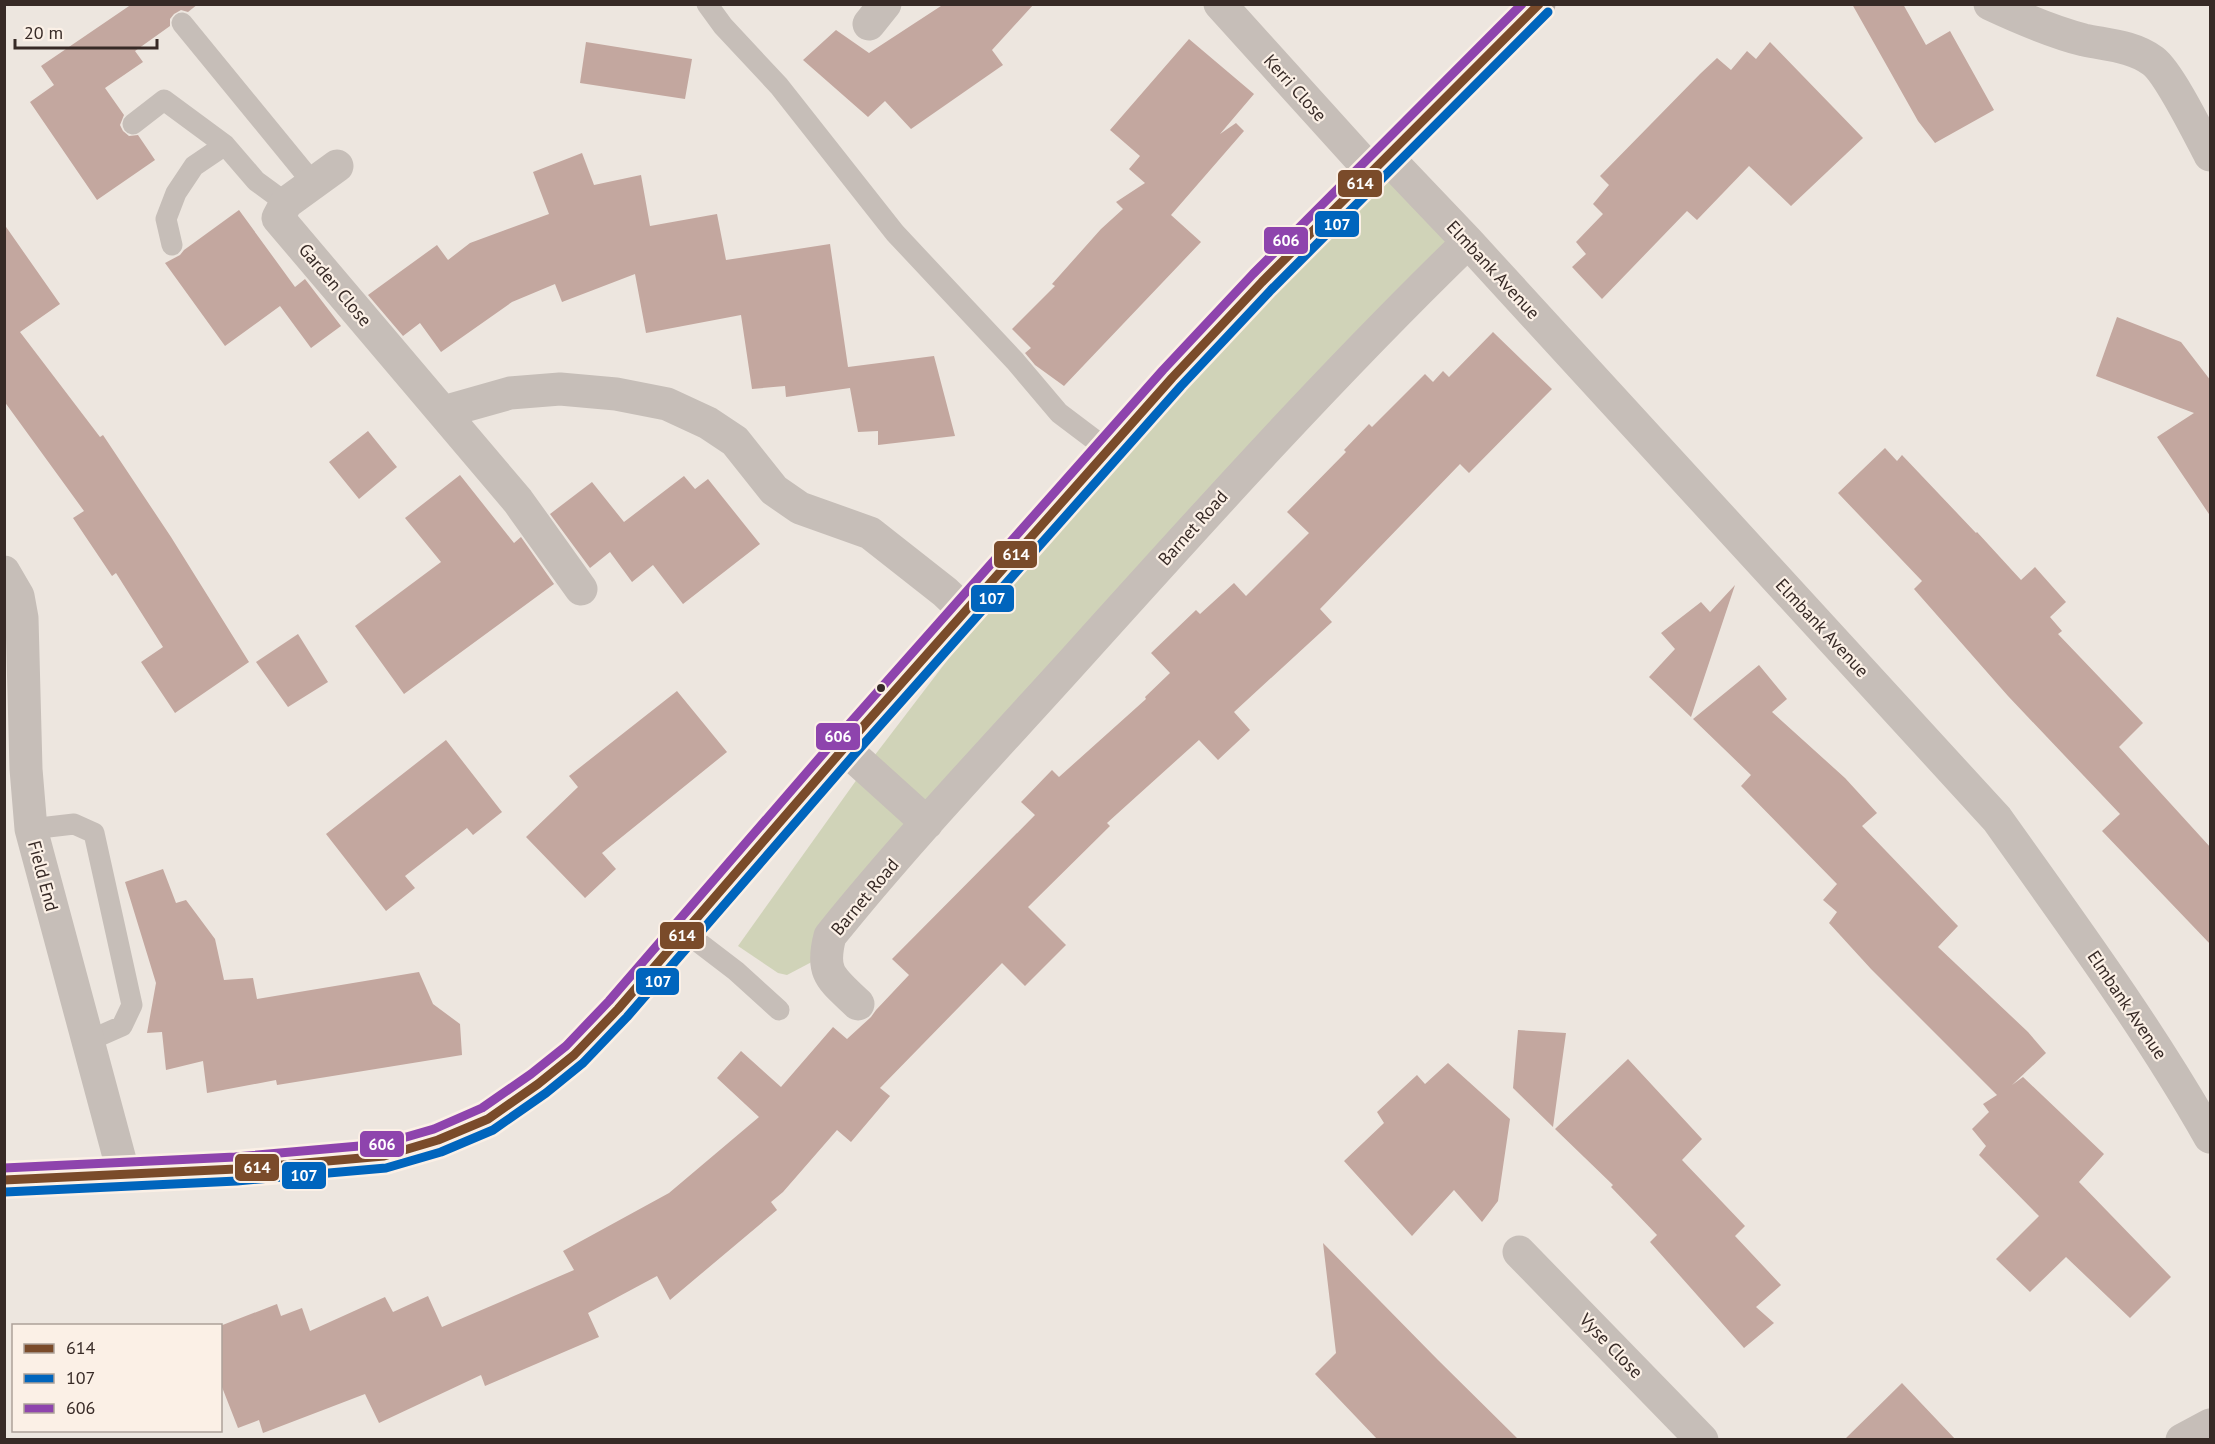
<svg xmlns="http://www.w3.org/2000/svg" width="2215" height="1444" font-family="'PT Sans',sans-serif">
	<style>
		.green { fill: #d0d3b8 }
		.building { fill: #c3a79f }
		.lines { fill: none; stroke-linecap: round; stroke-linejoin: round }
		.service { stroke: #c6beb8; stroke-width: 21 }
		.minor { stroke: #c6beb8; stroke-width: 33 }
		.primary { stroke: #b5aca8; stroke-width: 33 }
		.bus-1-casing { stroke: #fbf0e6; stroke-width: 14 }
		.bus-2-casing { stroke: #fbf0e6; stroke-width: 14 }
		.bus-3-casing { stroke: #fbf0e6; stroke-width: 14 }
		.bus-1 { stroke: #7a4b2a; stroke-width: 9 }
		.bus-2 { stroke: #0065bd; stroke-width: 9 }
		.bus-3 { stroke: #8e44ad; stroke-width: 9 }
		.bus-dot { fill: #372a26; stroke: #fbf0e6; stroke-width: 2 }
		.labels { text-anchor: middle; stroke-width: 4.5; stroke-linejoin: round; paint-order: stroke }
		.street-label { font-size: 18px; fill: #372a26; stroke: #fbf0e6 }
		.line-badge { stroke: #fbf0e6; stroke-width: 2 }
		.badge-label { font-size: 16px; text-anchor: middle; font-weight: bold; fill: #fff }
	</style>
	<rect width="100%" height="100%" fill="#ede6df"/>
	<!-- green -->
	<path class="green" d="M 1386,156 L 1468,242 L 825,955 L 787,975 L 778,973 L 738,946 L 865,768 L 1108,450 Z"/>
	<!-- building -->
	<path class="building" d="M 132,4 L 198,4 L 188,12 L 181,10 L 174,14 L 170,19 L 170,26 L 135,51 L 143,62 L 105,88 L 124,115 L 120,125 L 123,131 L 129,136 L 138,135 L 155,160 L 97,200 L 30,102 L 54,85 L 41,66 Z
		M 944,4 L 1034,4 L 992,50 L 1003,65 L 911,129 L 885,101 L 868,117 L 803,60 L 836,30 L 869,53 Z
		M 1852,4 L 1903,4 L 1926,45 L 1950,31 L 1994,110 L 1935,143 L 1918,121 Z
		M 1189,39 L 1254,94 L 1220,134 L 1236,123 L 1244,131 L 1171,215 L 1201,242 L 1064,386 L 1035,365 L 1025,353 L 1031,348 L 1012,329 L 1055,286 L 1052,284 L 1101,229 L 1123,209 L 1116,202 L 1145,183 L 1129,169 L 1140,156 L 1110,130 Z
		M 586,42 L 692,59 L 685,99 L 580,83 Z
		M 1770,42 L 1863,138 L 1791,206 L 1749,166 L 1697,220 L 1687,211 L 1602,299 L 1572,267 L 1586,254 L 1576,242 L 1603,214 L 1593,204 L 1609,185 L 1600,176 L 1700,74 L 1717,58 L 1731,70 L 1747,51 L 1756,59 Z
		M 582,153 L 594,185 L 641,175 L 650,226 L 717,214 L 726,260 L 830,244 L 848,367 L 934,356 L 955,436 L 878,445 L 878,431 L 858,432 L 850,388 L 786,397 L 785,386 L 752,389 L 741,315 L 646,333 L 635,274 L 562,302 L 555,284 L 512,302 L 441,352 L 420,323 L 403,336 L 368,295 L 437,245 L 448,260 L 470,243 L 549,214 L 533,172 Z
		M 239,210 L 295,287 L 305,279 L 341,326 L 311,348 L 280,306 L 225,346 L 165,263 L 180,255 L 184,250 Z
		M 4,224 L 60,304 L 20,332 L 100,437 L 103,435 L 171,537 L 249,662 L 175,713 L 141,662 L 163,647 L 116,573 L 112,576 L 73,518 L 84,511 L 4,401 Z
		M 2117,317 L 2181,342 L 2211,381 L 2211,517 L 2157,437 L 2194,413 L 2096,376 Z
		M 1493,332 L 1552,389 L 1469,473 L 1460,464 L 1320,609 L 1332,622 L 1234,712 L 1250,730 L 1218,760 L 1199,740 L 1107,823 L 1110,826 L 1028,907 L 1066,945 L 1025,986 L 1002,963 L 880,1088 L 890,1096 L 851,1142 L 837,1130 L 783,1192 L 771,1202 L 777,1210 L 670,1300 L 657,1276 L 588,1313 L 599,1337 L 485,1386 L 481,1375 L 379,1423 L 365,1394 L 263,1433 L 259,1420 L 238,1428 L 220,1382 L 220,1326 L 277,1304 L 281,1316 L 302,1308 L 310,1331 L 385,1297 L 393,1312 L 428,1296 L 442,1327 L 574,1270 L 563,1251 L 669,1193 L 759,1117 L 717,1078 L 741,1051 L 781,1087 L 833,1027 L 847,1039 L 871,1017 L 876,1010 L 909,975 L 892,959 L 1035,815 L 1021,802 L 1052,770 L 1059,777 L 1146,699 L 1145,697 L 1170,673 L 1151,653 L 1196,610 L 1200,614 L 1234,583 L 1246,596 L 1309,533 L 1287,512 L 1346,452 L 1344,450 L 1369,424 L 1372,427 L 1425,374 L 1433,382 L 1443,371 L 1449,377 Z
		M 368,431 L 397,467 L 359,499 L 329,462 Z
		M 1885,448 L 1897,461 L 1902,455 L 1976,533 L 1977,532 L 2021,580 L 2035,567 L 2066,602 L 2050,617 L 2062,631 L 2058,634 L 2143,723 L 2119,747 L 2211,848 L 2211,945 L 2102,831 L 2120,814 L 2008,696 L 1914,589 L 1922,581 L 1838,493 Z
		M 460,475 L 514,543 L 521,537 L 554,584 L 404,694 L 355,626 L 441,562 L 405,518 Z
		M 684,476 L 695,489 L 708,479 L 760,544 L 683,604 L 653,565 L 632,582 L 610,552 L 590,568 L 550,514 L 592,482 L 624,522 Z
		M 1735,585 L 1691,717 L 1649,677 L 1675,649 L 1661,633 L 1701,602 L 1710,612 Z
		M 298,634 L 328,682 L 288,707 L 256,662 Z
		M 1759,665 L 1787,699 L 1772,712 L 1845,778 L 1877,813 L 1862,826 L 1958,926 L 1938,947 L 2028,1032 L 2046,1053 L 2012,1085 L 2023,1077 L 2104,1154 L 2079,1182 L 2171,1277 L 2130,1318 L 2066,1257 L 2030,1292 L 1996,1259 L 2039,1216 L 1979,1155 L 1986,1146 L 1972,1129 L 1989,1112 L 1983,1104 L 1997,1095 L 1871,969 L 1829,923 L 1837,912 L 1823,900 L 1837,884 L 1741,786 L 1751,775 L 1693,719 Z
		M 677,691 L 727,752 L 602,853 L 616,869 L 585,898 L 526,837 L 578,787 L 569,776 Z
		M 446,740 L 502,812 L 473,835 L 467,828 L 405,876 L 415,888 L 386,911 L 326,834 Z
		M 163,869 L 176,903 L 186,900 L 215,939 L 224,980 L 253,978 L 257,999 L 419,972 L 433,1004 L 460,1024 L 462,1055 L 277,1085 L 276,1080 L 207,1093 L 203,1061 L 166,1070 L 162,1032 L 147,1033 L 156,983 L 125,882 Z
		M 1518,1030 L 1566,1033 L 1553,1127 L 1513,1088 Z
		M 1628,1059 L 1702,1139 L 1682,1160 L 1745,1226 L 1735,1236 L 1781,1285 L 1756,1307 L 1774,1323 L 1744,1348 L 1650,1242 L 1657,1235 L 1611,1187 L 1613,1185 L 1555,1129 Z
		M 1448,1063 L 1510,1119 L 1498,1201 L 1482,1222 L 1454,1190 L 1412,1236 L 1344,1161 L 1384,1123 L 1377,1112 L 1417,1075 L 1425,1084 Z
		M 1323,1243 L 1438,1360 L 1519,1440 L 1378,1440 L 1315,1374 L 1336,1353 Z
		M 1902,1383 L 1956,1440 L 1844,1440 Z"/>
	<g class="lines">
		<!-- service -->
		<path class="service" d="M 707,4 L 723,26 L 779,86 L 895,233 L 1015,361 L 1059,413 L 1108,450
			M 182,23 L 313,183
			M 133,124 L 164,100 L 225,145 L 256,181 L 286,203
			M 172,245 L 166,219 L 176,193 L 194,166 L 225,145
			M 31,829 L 74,824 L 94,833 L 132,1005 L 122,1026 L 88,1041
			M 685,932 L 736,971 L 779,1010"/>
		<!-- minor -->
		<path class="minor" d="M 1220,4 L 1371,171
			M 1990,4 C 2020,18 2052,32 2084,40 C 2107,45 2133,46 2153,61 C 2169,73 2199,134 2210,155
			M 869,24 L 885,4
			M 1386,156 L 1468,242 L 1997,819 C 2071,923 2147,1026 2210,1137
			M 337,166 L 286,203 L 278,218 L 518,501 L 581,589
			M 443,412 L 510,393 L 560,389 L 616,394 L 667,404 L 708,423 L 735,441 L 774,490 L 800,508 L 870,533 L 945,592 L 965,611
			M 4,572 L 18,596 L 22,618 L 26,769 L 31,829 L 124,1175
			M 844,748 L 927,823
			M 858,1004 C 832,979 820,974 830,936 C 908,839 995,748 1078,656 C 1205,515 1332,374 1468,242
			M 1519,1252 L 1702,1440
			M 2182,1440 L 2210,1425"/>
		<!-- primary -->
		<path class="primary" d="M 4,1180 L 236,1169 L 384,1156 L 438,1140 L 488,1119 L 538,1084 L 574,1055 L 618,1009 L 844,748 L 1172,378 L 1262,282 L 1539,4"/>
		<defs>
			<path id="bus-1" d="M 4,1180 L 236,1169 L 384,1156 L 438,1140 L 488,1119 L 538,1084 L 574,1055 L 618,1009 L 844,748 L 1172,378 L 1262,282 L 1539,4"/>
			<path id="bus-2" d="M 5,1192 L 237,1181 L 386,1168 L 441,1152 L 493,1130 L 546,1093 L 583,1063 L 627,1017 L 853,756 L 1181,386 L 1271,290 L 1548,12"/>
			<path id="bus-3" d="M 4,1168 L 235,1157 L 382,1144 L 434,1129 L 482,1108 L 531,1074 L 566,1046 L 609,1001 L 835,740 L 1163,370 L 1253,274 L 1522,4"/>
		</defs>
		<!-- bus-1 casing -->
		<use href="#bus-1" class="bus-1-casing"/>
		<!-- bus-2 casing -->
		<use href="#bus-2" class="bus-2-casing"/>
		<!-- bus-3 casing -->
		<use href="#bus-3" class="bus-3-casing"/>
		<!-- bus-1 -->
		<use href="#bus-1" class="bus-1"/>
		<!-- bus-2 -->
		<use href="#bus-2" class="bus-2"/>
		<!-- bus-3 -->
		<use href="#bus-3" class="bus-3"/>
	</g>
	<!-- markers -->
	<circle class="bus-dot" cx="881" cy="688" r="5"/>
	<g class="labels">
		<!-- street labels -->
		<g class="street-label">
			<text transform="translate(1295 88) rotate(48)" y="6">Kerri Close</text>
			<text transform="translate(1493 270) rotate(47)" y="6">Elmbank Avenue</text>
			<text transform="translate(335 285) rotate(50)" y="6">Garden Close</text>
			<text transform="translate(1193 528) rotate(-48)" y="6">Barnet Road</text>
			<text transform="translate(1822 628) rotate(47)" y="6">Elmbank Avenue</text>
			<text transform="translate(43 876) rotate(75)" y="6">Field End</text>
			<text transform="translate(865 897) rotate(-50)" y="6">Barnet Road</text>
			<text transform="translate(2127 1005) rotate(56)" y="6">Elmbank Avenue</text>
			<text transform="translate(1611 1346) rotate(46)" y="6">Vyse Close</text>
		</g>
	</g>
	<g class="line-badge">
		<rect x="1337" y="169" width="46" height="29" rx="6" fill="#7a4b2a"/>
		<rect x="1314" y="210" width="46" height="28" rx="6" fill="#0065bd"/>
		<rect x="1263" y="226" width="46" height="29" rx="6" fill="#8e44ad"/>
		<rect x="993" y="540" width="45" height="29" rx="6" fill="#7a4b2a"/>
		<rect x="970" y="584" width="45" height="29" rx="6" fill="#0065bd"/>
		<rect x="815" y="722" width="46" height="29" rx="6" fill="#8e44ad"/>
		<rect x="659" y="921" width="46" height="29" rx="6" fill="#7a4b2a"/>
		<rect x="635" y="967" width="45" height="29" rx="6" fill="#0065bd"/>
		<rect x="359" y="1130" width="46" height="28" rx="6" fill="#8e44ad"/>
		<rect x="234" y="1153" width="46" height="29" rx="6" fill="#7a4b2a"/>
		<rect x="281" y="1161" width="46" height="29" rx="6" fill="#0065bd"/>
	</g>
	<g class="badge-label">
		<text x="1360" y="189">614</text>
		<text x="1337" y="230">107</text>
		<text x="1286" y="246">606</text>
		<text x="1016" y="560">614</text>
		<text x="992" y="604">107</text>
		<text x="838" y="742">606</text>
		<text x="682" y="941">614</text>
		<text x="658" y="987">107</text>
		<text x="382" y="1150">606</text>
		<text x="257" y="1173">614</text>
		<text x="304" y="1181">107</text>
	</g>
	<!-- border -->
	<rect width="2215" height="1444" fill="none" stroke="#372a26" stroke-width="12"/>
	<!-- legend -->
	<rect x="12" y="1324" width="210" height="108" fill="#fbf0e6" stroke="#ada199" stroke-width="1.5"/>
	<rect x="24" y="1344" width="30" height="9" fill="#7a4b2a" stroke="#ada199" stroke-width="1.5"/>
	<text x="66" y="1354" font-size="18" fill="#372a26">614</text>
	<rect x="24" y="1374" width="30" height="9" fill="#0065bd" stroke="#ada199" stroke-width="1.5"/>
	<text x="66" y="1384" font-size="18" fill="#372a26">107</text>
	<rect x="24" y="1404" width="30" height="9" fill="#8e44ad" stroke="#ada199" stroke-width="1.5"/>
	<text x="66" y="1414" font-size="18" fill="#372a26">606</text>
	<!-- scale -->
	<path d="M15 39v9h142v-9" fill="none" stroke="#372a26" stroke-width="3"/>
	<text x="24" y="39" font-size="18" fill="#372a26" stroke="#fbf0e6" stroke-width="4.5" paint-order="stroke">20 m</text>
</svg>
